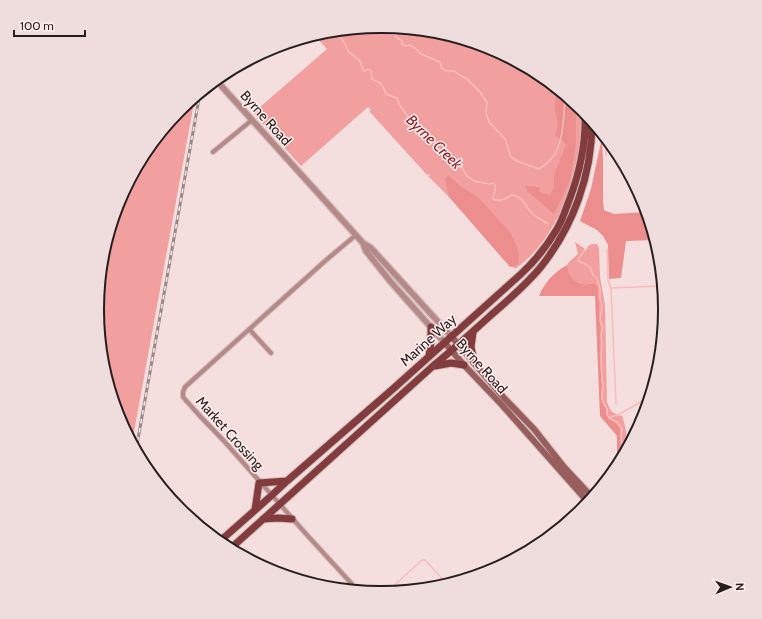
<svg xmlns="http://www.w3.org/2000/svg" width="762" height="619" font-family="Cabin,sans-serif">
	<style>
		.green { fill: #f29f9f }
		.forest { fill: #ec8d8e }
		.lines { fill: none; stroke-linecap: round; stroke-linejoin: round }
		.stream { stroke: #f8bcbb; stroke-width: 1.5 }
		.minor-casing { stroke: #d0bcbb; stroke-width: 6 }
		.tertiary-casing { stroke: #d0bcbb; stroke-width: 8 }
		.secondary-casing { stroke: #d0bcbb; stroke-width: 8 }
		.primary-casing { stroke: #d0bcbb; stroke-width: 9 }
		.minor { stroke: #b48988; stroke-width: 4 }
		.tertiary { stroke: #b48988; stroke-width: 5.5 }
		.secondary { stroke: #985d5d; stroke-width: 6 }
		.primary { stroke: #833c3e; stroke-width: 7 }
		.rail-casing { stroke: #978887; stroke-width: 3 }
		.rail { stroke: #ffeded; stroke-width: 1.5; stroke-dasharray: 4.5; stroke-linecap: butt }
		.labels { text-anchor: middle; stroke-width: 3; stroke-linejoin: round; paint-order: stroke }
		.street-label { font-size: 14px; fill: #261f1e; stroke: #ffeded }
		.water-label { font-size: 15px; font-style: italic; fill: #8f202d; stroke: #ffeded }
		.rim { fill: none; stroke: #261f1e; stroke-width: 2 }
	</style>
	<rect width="100%" height="100%" fill="#f5dfde"/>
	<!-- green -->
	<path class="green" d="M 381,26 L 437,31 L 490,48 L 539,74 L 581,109 C 581,118 581,127 581,136 C 578,177 562,219 536,250 C 530,257 523,263 515,269 L 449,196 L 449,197 L 428,176 L 430,175 L 429,174 L 427,175 L 369,111 L 371,110 L 368,107 L 301,166 L 253,113 L 327,49 L 314,35 L 326,31 Z
		M 195,97 L 132,443 L 119,418 L 103,365 L 98,309 L 103,254 L 119,201 L 145,152 L 181,109 Z
		M 575,242 L 584,248 L 585,251 L 587,249 L 588,246 L 592,244 L 597,244 L 599,248 L 600,277 L 605,305 L 607,402 C 611,412 612,413 622,416 C 625,423 628,441 627,449 C 626,452 622,457 620,460 L 621,450 L 620,427 L 618,425 L 610,419 L 607,416 L 606,408 L 603,403 L 601,398 L 602,385 L 600,361 L 600,326 L 599,302 L 598,286 L 594,283 C 578,287 570,281 567,265 L 570,261 L 578,254 Z"/>
	<!-- forest -->
	<path class="forest" d="M 556,89 L 576,104 L 576,144 L 570,180 L 554,214 L 527,191 L 525,186 L 534,186 L 540,188 L 539,191 L 542,193 L 550,195 L 554,187 L 554,175 L 566,145 L 564,142 L 555,135 L 558,126 L 555,108 Z
		M 602,137 L 603,161 L 603,201 L 604,210 L 614,214 L 646,212 L 655,240 L 626,241 L 621,278 L 609,279 L 608,245 L 603,236 L 597,230 L 580,221 L 591,189 Z
		M 448,175 L 460,186 L 479,198 L 494,215 L 510,232 L 516,244 L 519,255 L 518,263 L 515,266 L 510,267 L 449,197 L 445,179 Z
		M 567,265 C 570,281 579,287 594,283 L 598,286 L 599,302 L 600,326 L 600,361 L 602,385 L 601,398 L 603,403 L 606,408 L 607,416 L 610,419 L 618,425 L 620,427 L 621,450 L 620,460 L 617,466 L 617,436 L 600,416 L 595,296 L 539,296 C 545,282 553,273 567,265 Z"/>
	<g class="lines">
		<!-- stream -->
		<path class="stream" d="M 362,28 C 367,29 376,28 379,32 C 384,30 387,36 393,34 L 396,35 L 397,38 L 402,41 L 402,44 L 406,46 L 410,45 L 415,48 L 421,54 L 440,62 L 442,68 L 446,71 L 454,71 L 461,76 L 466,78 L 480,92 L 487,102 L 486,113 L 489,122 L 505,139 L 511,157 L 519,162 L 539,169 C 543,166 548,163 551,159 C 564,146 564,113 565,95
			M 330,31 L 342,39 L 349,52 L 360,61 L 363,70 L 365,71 L 368,69 L 371,71 L 372,79 C 380,82 383,85 386,94 L 397,98 L 399,104 L 408,117 L 419,125 L 420,130 L 425,137 L 429,137 L 435,141 L 437,148 L 450,156 L 454,164 L 455,165 L 462,168 L 467,176 L 474,181 L 490,184 L 493,183 L 495,185 L 495,192 L 493,197 L 493,199 C 499,202 507,199 511,195 C 523,195 526,209 534,215 C 538,218 544,221 548,224
			M 606,155 L 606,139
			M 607,249 L 608,280 L 611,288 L 616,404
			M 585,250 L 579,258 L 578,261 L 587,265 L 590,267 L 593,275 L 596,277 L 598,282 L 600,289 L 600,299 L 602,305 L 600,320 L 603,327 L 601,335 L 602,344 L 601,353 L 602,379 L 603,385 L 602,399 L 604,404 L 607,409 L 607,414 L 609,418 L 617,422 L 621,427 L 622,429 L 621,436 L 623,451 L 621,458
			M 611,288 L 662,286
			M 610,417 L 618,415 L 649,397
			M 387,592 L 422,560 L 425,560 L 447,584"/>
		<defs>
			<path id="minor" d="M 213,152 L 252,120
				M 356,235 L 325,261 L 185,387 L 183,392 L 183,397 L 199,415 L 224,441 L 307,535 L 351,583 L 356,591
				M 250,330 L 271,353"/>
			<path id="tertiary" d="M 216,80 L 363,243 L 371,248 L 451,336
				M 363,243 L 366,251 L 390,281 L 444,342"/>
			<path id="secondary" d="M 451,336 L 505,399 L 534,429 L 564,467 L 592,497
				M 444,342 L 464,365 L 502,405 L 588,502"/>
			<path id="primary" d="M 473,332 L 471,347 L 474,362
				M 429,356 L 431,342 L 431,327
				M 435,366 L 451,363 L 464,365
				M 255,510 L 259,483 L 287,481
				M 263,519 L 278,518 L 292,519
				M 219,542 L 271,496 L 287,481 L 394,388 L 521,274 C 535,261 547,246 557,229 C 563,219 566,208 570,198 C 580,171 586,143 585,114
				M 230,549 L 433,366 C 453,350 471,333 490,316 C 507,301 525,286 540,268 C 573,227 592,175 592,122"/>
		</defs>
		<!-- minor casing -->
		<use href="#minor" class="minor-casing"/>
		<!-- tertiary casing -->
		<use href="#tertiary" class="tertiary-casing"/>
		<!-- secondary casing -->
		<use href="#secondary" class="secondary-casing"/>
		<!-- primary casing -->
		<use href="#primary" class="primary-casing"/>
		<!-- minor -->
		<use href="#minor" class="minor"/>
		<!-- tertiary -->
		<use href="#tertiary" class="tertiary"/>
		<!-- secondary -->
		<use href="#secondary" class="secondary"/>
		<!-- primary -->
		<use href="#primary" class="primary"/>
		<defs>
			<path id="rail" d="M 136,450 L 200,93"/>
		</defs>
		<!-- rail casing -->
		<use href="#rail" class="rail-casing"/>
		<!-- rail -->
		<use href="#rail" class="rail"/>
	</g>
	<g class="labels">
		<!-- street labels -->
		<g class="street-label">
			<text transform="translate(266 118) rotate(48)" y="5">Byrne Road</text>
			<text transform="translate(428 340) rotate(-42)" y="5">Marine Way</text>
			<text transform="translate(482 366) rotate(48)" y="5">Byrne Road</text>
			<text transform="translate(230 433) rotate(48)" y="5">Market Crossing</text>
		</g>
		<!-- water labels -->
		<g class="water-label">
			<text transform="translate(434 142) rotate(44)" y="5">Byrne Creek</text>
		</g>
	</g>
	<!-- crop -->
	<path d="M0 0H762V619H0ZM380 33H382A276 276 0 0 1 658 309V310A276 276 0 0 1 382 586H380A276 276 0 0 1 104 310V309A276 276 0 0 1 380 33Z" fill="#eedddc" fill-rule="evenodd"/>
	<path class="rim" d="M380 33H382A276 276 0 0 1 658 309V310A276 276 0 0 1 382 586H380A276 276 0 0 1 104 310V309A276 276 0 0 1 380 33Z"/>
	<!-- north arrow -->
	<g transform="translate(730 587) rotate(88)" stroke="#ffeded" stroke-width="3" paint-order="stroke">
	<path d="M0-3L7 15L0 10L-7 15Z" fill="#261f1e"/>
	<text y="-6" font-size="11" font-weight="bold" text-anchor="middle" fill="#261f1e">N</text>
	</g>
	<!-- scale -->
	<path d="M14 30v6h71v-6" fill="none" stroke="#261f1e" stroke-width="2"/>
	<text x="20" y="30" font-size="12" fill="#261f1e" stroke="#ffeded" stroke-width="3" paint-order="stroke">100 m</text>
</svg>
